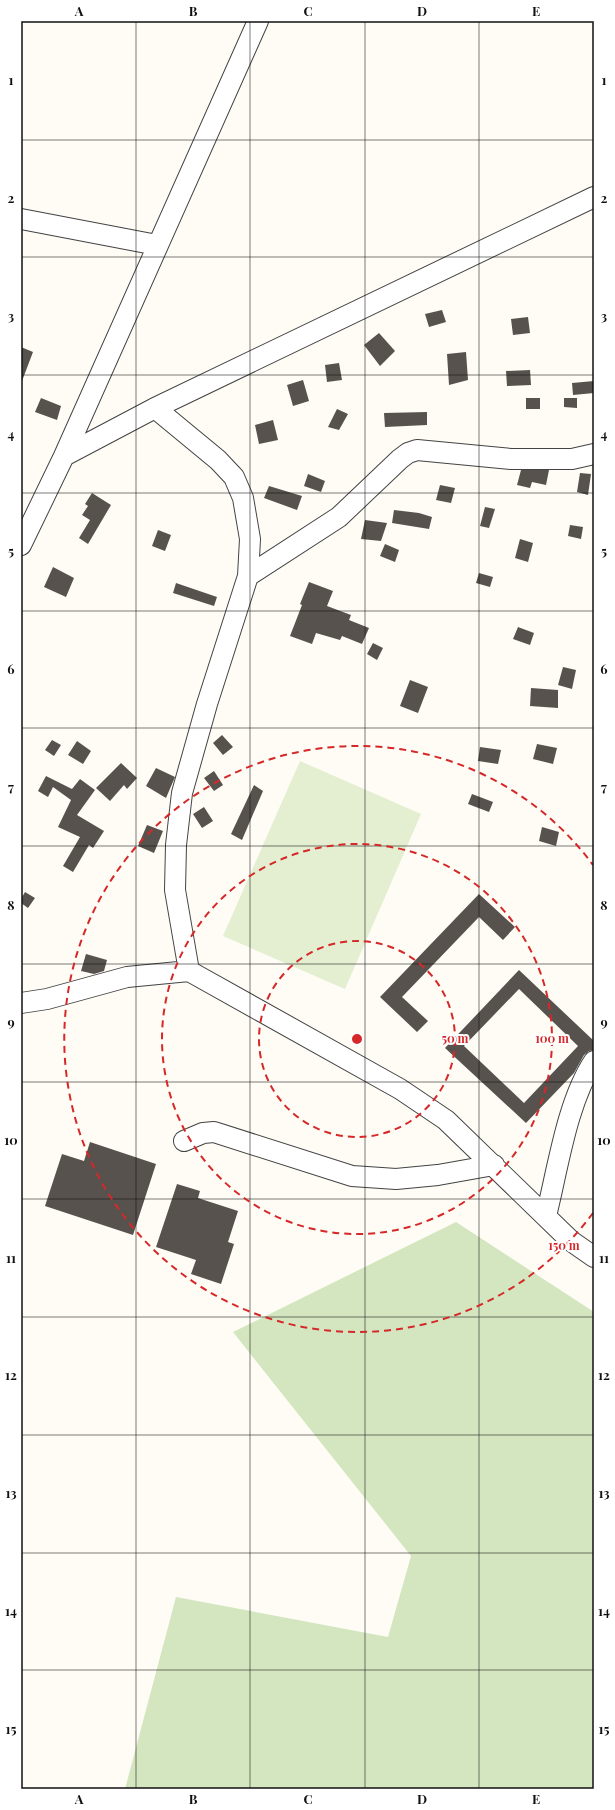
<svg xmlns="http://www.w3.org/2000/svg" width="615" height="1810" font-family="'Playfair Display',serif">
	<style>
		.grass { fill: #d4e6c0 }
		.pitch { fill: #e4eed1 }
		.building { fill: #58524e; fill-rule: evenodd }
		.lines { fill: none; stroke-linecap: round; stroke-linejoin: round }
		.minor-casing { stroke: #434343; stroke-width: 22 }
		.minor { stroke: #fff; stroke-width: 20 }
		.grid { fill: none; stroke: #101010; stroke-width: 1; stroke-opacity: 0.55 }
		.ring { fill: none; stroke: #d62828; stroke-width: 2; stroke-dasharray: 7 5 }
		.centre { fill: #d62828; stroke: #fff; stroke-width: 2 }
		.ring-label { font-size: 12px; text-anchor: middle; font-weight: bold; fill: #d62828; stroke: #fff; stroke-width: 4; stroke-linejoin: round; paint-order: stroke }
		.neatline { fill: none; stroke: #101010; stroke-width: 1.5 }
		.grid-label { font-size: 13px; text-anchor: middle; font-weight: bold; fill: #101010 }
	</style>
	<rect width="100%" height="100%" fill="#fefcf5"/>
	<!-- grass -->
	<path class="grass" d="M 456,1222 L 594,1312 L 594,1789 L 125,1789 L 176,1597 L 388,1637 L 411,1556 L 233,1332 Z"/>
	<!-- pitch -->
	<path class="pitch" d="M 300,761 L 421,814 L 345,989 L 223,936 Z"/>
	<!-- building -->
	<path class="building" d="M 442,310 L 446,322 L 429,327 L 425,314 Z
		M 528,317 L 530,333 L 513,335 L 511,319 Z
		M 379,333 L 395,351 L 380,366 L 364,345 Z
		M 21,347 L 33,352 L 22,381 L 21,380 Z
		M 466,352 L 468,380 L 449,385 L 447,354 Z
		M 339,363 L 342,380 L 327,382 L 325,365 Z
		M 530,370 L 531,385 L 507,386 L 506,371 Z
		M 303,380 L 309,401 L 293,406 L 287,385 Z
		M 594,381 L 594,393 L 573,395 L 572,383 Z
		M 41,398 L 61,406 L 57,420 L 35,412 Z
		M 526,398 L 540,398 L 540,409 L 526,409 Z
		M 564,398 L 577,398 L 577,408 L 564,407 Z
		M 337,409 L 348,414 L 339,430 L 328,427 Z
		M 427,412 L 427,425 L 385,427 L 384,413 Z
		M 273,420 L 278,440 L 259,444 L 255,425 Z
		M 521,470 L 549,470 L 546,485 L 532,482 L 530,488 L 517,485 Z
		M 580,473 L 591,474 L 588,495 L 577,492 Z
		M 308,474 L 325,481 L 321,492 L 304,486 Z
		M 440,485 L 455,488 L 451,503 L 436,500 Z
		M 269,486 L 302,496 L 297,510 L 264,498 Z
		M 92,493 L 111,505 L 88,544 L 79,538 L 90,520 L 82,515 L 88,506 L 85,504 Z
		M 485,507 L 495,509 L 489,528 L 480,526 Z
		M 394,510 L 419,513 L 432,517 L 429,529 L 392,523 Z
		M 365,520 L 387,523 L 381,541 L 361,539 Z
		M 570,525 L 583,527 L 581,539 L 568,536 Z
		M 158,530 L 171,535 L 165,551 L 152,546 Z
		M 520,539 L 533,543 L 528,562 L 515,558 Z
		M 385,544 L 399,550 L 395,562 L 380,556 Z
		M 53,567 L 74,578 L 66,597 L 44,587 Z
		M 479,573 L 493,577 L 490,587 L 476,583 Z
		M 309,582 L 333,591 L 327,606 L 351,615 L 349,620 L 369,628 L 362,644 L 342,636 L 340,640 L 316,633 L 312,644 L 290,636 L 302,605 L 300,604 Z
		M 176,583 L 217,597 L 214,606 L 173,593 Z
		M 518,627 L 534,633 L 530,645 L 513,639 Z
		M 373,643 L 383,648 L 377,660 L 367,654 Z
		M 563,667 L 576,670 L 572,689 L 558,685 Z
		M 410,680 L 428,687 L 418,713 L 400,706 Z
		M 531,688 L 558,690 L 558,708 L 530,706 Z
		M 222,735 L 233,747 L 223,755 L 213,743 Z
		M 52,740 L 61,745 L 54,756 L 45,750 Z
		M 77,741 L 91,751 L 83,764 L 68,755 Z
		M 537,744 L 557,748 L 553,764 L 533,759 Z
		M 480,747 L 501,750 L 498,764 L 478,761 Z
		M 121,763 L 137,778 L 127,789 L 124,785 L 110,801 L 96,788 Z
		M 156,768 L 175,777 L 166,798 L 146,786 Z
		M 214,771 L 223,785 L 214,791 L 204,778 Z
		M 46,776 L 72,789 L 80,779 L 95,790 L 77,815 L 104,831 L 93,848 L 89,845 L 73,872 L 63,866 L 80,837 L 58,827 L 71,800 L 53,787 L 48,797 L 38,791 Z
		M 254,785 L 263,791 L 242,840 L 231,834 Z
		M 472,794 L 493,802 L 489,812 L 468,804 Z
		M 204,807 L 213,821 L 202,828 L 193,814 Z
		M 147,825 L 163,831 L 154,853 L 138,846 Z
		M 542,827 L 559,832 L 556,846 L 539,841 Z
		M 25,892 L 35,898 L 28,908 L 21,903 L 21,899 Z
		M 479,894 L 515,927 L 503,940 L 479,917 L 402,997 L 428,1021 L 417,1032 L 380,997 Z
		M 86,954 L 107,960 L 104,971 L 94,974 L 81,971 Z
		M 519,970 L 594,1041 L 594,1050 L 589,1051 L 584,1055 L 574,1073 L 526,1123 L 445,1048 ZM 519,989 L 578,1046 L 524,1103 L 464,1046 Z
		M 90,1142 L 156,1164 L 133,1235 L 45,1206 L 62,1154 L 84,1161 Z
		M 177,1184 L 200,1191 L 198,1198 L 238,1211 L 228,1242 L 234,1244 L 221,1284 L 191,1274 L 196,1260 L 156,1247 Z"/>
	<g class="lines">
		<defs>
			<path id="minor" d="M 21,219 L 157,245
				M 155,408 L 218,460 L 234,477 L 243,498 L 250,539 L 248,576 L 207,704 L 182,793 L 176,845 L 175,890 L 189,971 L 400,1089 L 446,1120 L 571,1241 L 594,1257
				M 64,456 L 155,408 L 594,197
				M 21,545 L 64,456 L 258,21
				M 248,576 L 339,517 L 400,459 L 408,453 L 417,450 L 511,459 L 572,459 L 594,454
				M 21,1003 L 47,999 L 127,977 L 189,971
				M 184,1141 L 203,1133 L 214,1132 L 352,1176 L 396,1179 L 438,1175 L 494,1165
				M 546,1216 C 558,1168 567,1102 594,1061"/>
		</defs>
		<!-- minor casing -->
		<use href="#minor" class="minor-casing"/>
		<!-- minor -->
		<use href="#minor" class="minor"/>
	</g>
	<!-- grid -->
	<path class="grid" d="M 136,21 L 136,1789M 250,21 L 250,1789M 365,21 L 365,1789M 479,21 L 479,1789M 21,140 L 594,140M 21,257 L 594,257M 21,375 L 594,375M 21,493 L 594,493M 21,611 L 594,611M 21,728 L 594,728M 21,846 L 594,846M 21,964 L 594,964M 21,1082 L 594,1082M 21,1199 L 594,1199M 21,1317 L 594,1317M 21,1435 L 594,1435M 21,1553 L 594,1553M 21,1670 L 594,1670"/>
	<!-- distance rings -->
	<g class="ring">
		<circle cx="357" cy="1039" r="98"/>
		<circle cx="357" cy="1039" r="195"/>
		<path d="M593 1213A293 293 0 1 1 593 865"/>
	</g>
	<circle cx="357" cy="1039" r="6" class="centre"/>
	<g class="ring-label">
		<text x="455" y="1043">50 m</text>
		<text x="552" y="1043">100 m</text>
		<text x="564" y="1250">150 m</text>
	</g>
	<!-- border -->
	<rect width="615" height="1810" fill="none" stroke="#ffffff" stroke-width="44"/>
	<rect x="22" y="22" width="571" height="1766" class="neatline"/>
	<g class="grid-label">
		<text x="79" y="16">A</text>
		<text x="193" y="16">B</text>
		<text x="308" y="16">C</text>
		<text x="422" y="16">D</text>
		<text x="536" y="16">E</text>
		<text x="11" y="85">1</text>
		<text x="604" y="85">1</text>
		<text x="11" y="203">2</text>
		<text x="604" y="203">2</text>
		<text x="11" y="321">3</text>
		<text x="604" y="321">3</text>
		<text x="11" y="439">4</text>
		<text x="604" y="439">4</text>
		<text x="11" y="556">5</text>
		<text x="604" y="556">5</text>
		<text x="11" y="674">6</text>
		<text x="604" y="674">6</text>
		<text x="11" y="792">7</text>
		<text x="604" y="792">7</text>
		<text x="11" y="910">8</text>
		<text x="604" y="910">8</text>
		<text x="11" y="1027">9</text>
		<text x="604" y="1027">9</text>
		<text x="11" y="1145">10</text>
		<text x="604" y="1145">10</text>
		<text x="11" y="1263">11</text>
		<text x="604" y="1263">11</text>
		<text x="11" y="1380">12</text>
		<text x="604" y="1380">12</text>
		<text x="11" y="1498">13</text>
		<text x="604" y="1498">13</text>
		<text x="11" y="1616">14</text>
		<text x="604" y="1616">14</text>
		<text x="11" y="1734">15</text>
		<text x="604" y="1734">15</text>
		<text x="79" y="1804">A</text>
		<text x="193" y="1804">B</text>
		<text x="308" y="1804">C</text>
		<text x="422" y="1804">D</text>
		<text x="536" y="1804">E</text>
	</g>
</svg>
